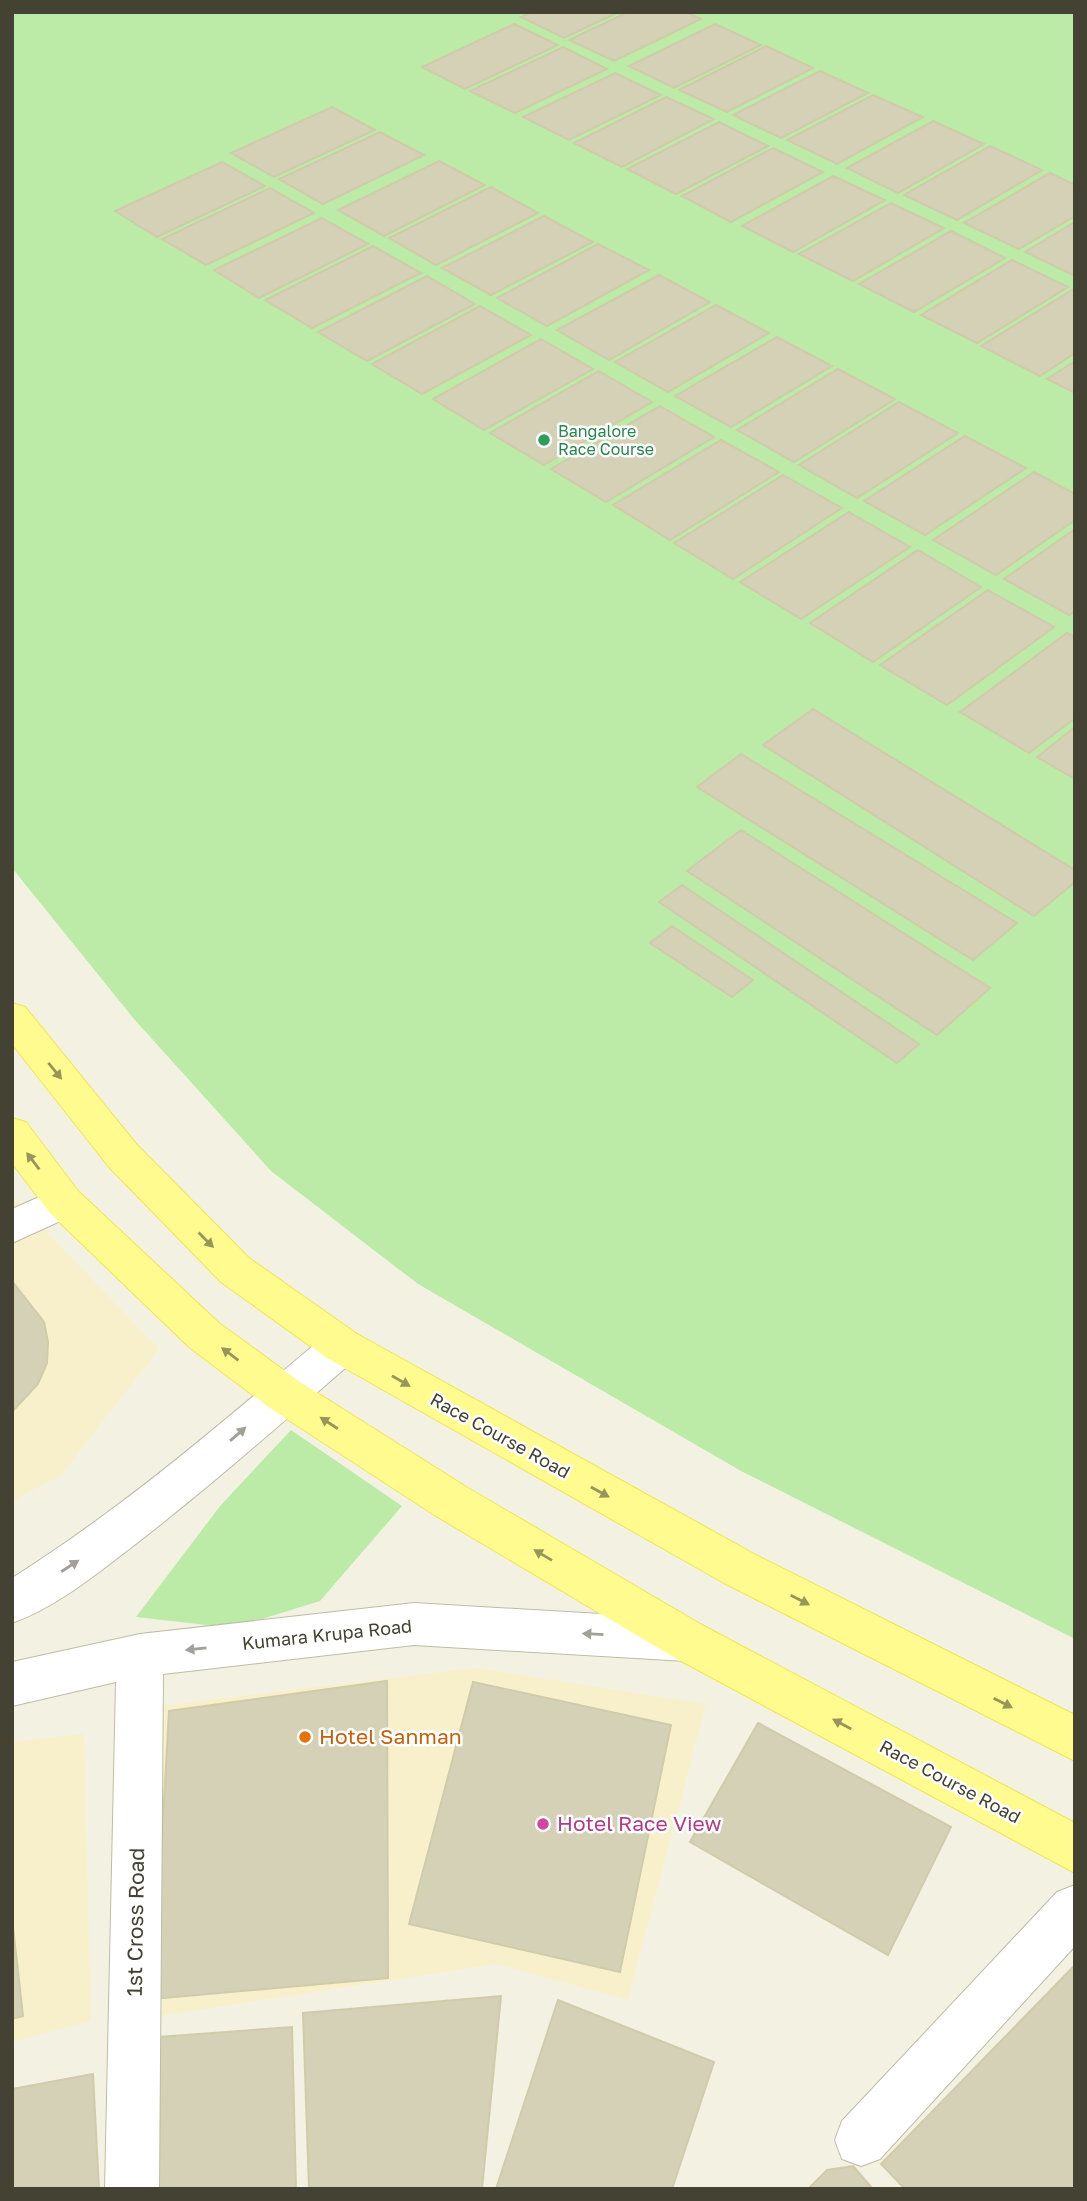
<svg xmlns="http://www.w3.org/2000/svg" width="1087" height="2201" font-family="'Golos Text',sans-serif">
	<style>
		.commercial { fill: #f8f0ca }
		.green { fill: #bbeba6 }
		.building { fill: #d4d1b6; stroke: #d0cba9; stroke-width: 2 }
		.lines { fill: none; stroke-linecap: round; stroke-linejoin: round }
		.minor-casing { stroke: #bebca4; stroke-width: 2 }
		.major-casing { stroke: #eee654; stroke-width: 2 }
		.minor { fill: #fff; fill-rule: evenodd }
		.major { fill: #fffb8e; fill-rule: evenodd }
		.oneway { fill: #98955b }
		.oneway2 { fill: #a2a098 }
		.leisure-dot { fill: #2e9e5b; stroke: #fff; stroke-width: 2.5 }
		.food-dot { fill: #e8710a; stroke: #fff; stroke-width: 2.5 }
		.hotel-dot { fill: #d1479c; stroke: #fff; stroke-width: 2.5 }
		.labels { text-anchor: middle; stroke-width: 5; stroke-linejoin: round; paint-order: stroke }
		.far-leisure-label { font-size: 16px; fill: #27864d; stroke: #fff; text-anchor: start }
		.street-label { font-size: 18px; fill: #444232; stroke: #fff }
		.near-food-label { font-size: 21px; fill: #c56008; stroke: #fff; text-anchor: start }
		.near-hotel-label { font-size: 21px; fill: #b23c85; stroke: #fff; text-anchor: start }
		.near-street-label { font-size: 21px; fill: #444232; stroke: #fff }
	</style>
	<rect width="100%" height="100%" fill="#f3f2e2"/>
	<!-- commercial -->
	<path class="commercial" d="M 12,1196 L 159,1349 L 61,1475 L 12,1501 Z
		M 476,1668 L 706,1704 L 628,2000 L 496,1964 L 152,2017 L 150,1707 Z
		M 84,1734 L 91,2021 L 12,2042 L 12,1742 Z"/>
	<!-- green -->
	<path class="green" d="M 12,12 L 1075,12 L 1075,1639 L 741,1471 L 418,1284 L 271,1171 L 134,1019 L 12,868 Z
		M 291,1430 L 402,1506 L 320,1601 L 233,1628 L 136,1617 L 220,1506 Z"/>
	<!-- building -->
	<path class="building" d="M 532,12 L 619,12 L 564,38 L 521,17 Z
		M 628,12 L 686,12 L 701,19 L 614,61 L 569,40 Z
		M 514,24 L 558,45 L 465,89 L 422,67 Z
		M 715,24 L 761,45 L 674,88 L 629,66 Z
		M 766,46 L 813,68 L 727,112 L 679,90 Z
		M 563,47 L 607,69 L 515,113 L 470,91 Z
		M 820,71 L 868,93 L 781,138 L 733,115 Z
		M 615,73 L 661,95 L 569,140 L 523,117 Z
		M 873,95 L 923,117 L 837,164 L 787,140 Z
		M 666,97 L 714,119 L 622,167 L 574,143 Z
		M 332,107 L 375,130 L 274,177 L 231,153 Z
		M 933,121 L 984,144 L 898,193 L 847,168 Z
		M 719,122 L 768,146 L 676,194 L 627,169 Z
		M 380,132 L 424,155 L 323,204 L 279,179 Z
		M 990,146 L 1042,170 L 957,220 L 904,195 Z
		M 773,148 L 823,172 L 731,222 L 682,196 Z
		M 439,161 L 485,185 L 384,236 L 338,210 Z
		M 222,162 L 265,186 L 157,237 L 115,211 Z
		M 1050,173 L 1075,185 L 1075,216 L 1019,249 L 964,223 Z
		M 833,176 L 885,200 L 793,252 L 742,226 Z
		M 491,187 L 538,213 L 436,265 L 389,238 Z
		M 270,188 L 314,213 L 206,265 L 162,239 Z
		M 891,203 L 944,228 L 853,281 L 799,254 Z
		M 544,216 L 593,242 L 491,295 L 442,268 Z
		M 322,218 L 368,244 L 259,298 L 214,270 Z
		M 1075,222 L 1075,276 L 1025,252 Z
		M 951,231 L 1005,258 L 914,312 L 859,284 Z
		M 598,244 L 649,270 L 547,326 L 497,298 Z
		M 373,246 L 421,273 L 312,328 L 265,300 Z
		M 1012,260 L 1068,287 L 977,343 L 921,315 Z
		M 659,275 L 710,302 L 609,360 L 557,330 Z
		M 427,276 L 475,304 L 367,361 L 318,332 Z
		M 1072,290 L 1075,291 L 1075,353 L 1040,376 L 981,346 Z
		M 716,305 L 769,333 L 668,392 L 615,362 Z
		M 480,306 L 531,335 L 422,394 L 372,364 Z
		M 777,337 L 832,366 L 731,427 L 675,396 Z
		M 541,339 L 593,369 L 484,430 L 433,399 Z
		M 1075,361 L 1075,393 L 1047,379 Z
		M 838,369 L 895,399 L 794,462 L 737,430 Z
		M 599,371 L 652,402 L 544,465 L 490,433 Z
		M 899,402 L 958,433 L 857,498 L 799,465 Z
		M 660,406 L 714,437 L 606,502 L 551,469 Z
		M 965,436 L 1026,468 L 925,535 L 864,501 Z
		M 721,440 L 779,472 L 670,540 L 613,505 Z
		M 1034,472 L 1075,494 L 1075,520 L 996,575 L 933,540 Z
		M 783,475 L 842,508 L 733,579 L 674,543 Z
		M 849,512 L 910,547 L 801,619 L 740,582 Z
		M 1075,529 L 1075,611 L 1069,615 L 1004,579 Z
		M 918,550 L 981,587 L 873,662 L 810,623 Z
		M 988,590 L 1054,627 L 947,705 L 880,665 Z
		M 1067,633 L 1075,637 L 1075,718 L 1029,753 L 960,712 Z
		M 813,709 L 1075,870 L 1075,882 L 1034,916 L 763,745 Z
		M 1075,727 L 1075,779 L 1037,757 Z
		M 741,754 L 1017,923 L 973,960 L 697,787 Z
		M 741,830 L 990,988 L 937,1035 L 687,871 Z
		M 682,885 L 919,1044 L 897,1063 L 659,902 Z
		M 672,926 L 753,980 L 732,997 L 650,943 Z
		M 12,1281 L 44,1322 L 48,1342 L 47,1363 L 38,1384 L 12,1412 Z
		M 387,1681 L 388,1978 L 153,1999 L 169,1711 Z
		M 473,1682 L 671,1725 L 620,1972 L 409,1924 Z
		M 758,1723 L 951,1827 L 888,1955 L 690,1842 Z
		M 12,1918 L 23,2016 L 12,2019 Z
		M 1075,1965 L 1075,2189 L 905,2189 L 881,2164 Z
		M 501,1996 L 482,2189 L 309,2189 L 303,2013 Z
		M 558,2000 L 714,2062 L 672,2189 L 496,2189 Z
		M 292,2027 L 296,2189 L 153,2189 L 159,2037 Z
		M 93,2074 L 99,2189 L 12,2189 L 12,2089 Z
		M 853,2166 L 873,2189 L 808,2189 L 827,2170 Z"/>
	<g class="lines">
		<defs>
			<path id="minor" d="M 64,1186 L 78,1191 L 84,1202 L 78,1213 L 12,1243 L 12,1209 Z
				M 342,1329 L 357,1334 L 363,1346 L 357,1358 C 284,1421 213,1484 137,1543 C 99,1572 57,1607 12,1623 L 12,1578 C 125,1507 225,1420 327,1334 Z
				M 414,1603 L 686,1619 L 702,1625 L 709,1640 L 702,1655 L 686,1661 L 414,1645 L 163,1674 L 159,2189 L 105,2189 L 116,1682 L 12,1706 L 12,1662 L 140,1634 Z
				M 1075,1885 L 1075,1946 L 880,2159 L 861,2166 L 842,2159 L 835,2140 L 842,2121 L 1057,1892 Z"/>
			<path id="major" d="M 12,1003 L 25,1007 L 137,1145 L 249,1258 L 357,1334 L 756,1555 L 1075,1715 L 1075,1761 L 724,1583 L 327,1358 L 221,1282 L 109,1167 L 12,1044 Z
				M 12,1118 L 26,1122 L 78,1191 L 219,1323 L 300,1382 L 468,1488 L 702,1625 L 1075,1823 L 1075,1873 L 670,1655 L 436,1516 L 270,1408 L 189,1347 L 50,1213 L 12,1163 Z"/>
		</defs>
		<!-- minor casing -->
		<use href="#minor" class="minor-casing"/>
		<!-- major casing -->
		<use href="#major" class="major-casing"/>
		<!-- minor -->
		<use href="#minor" class="minor"/>
		<!-- major -->
		<use href="#major" class="major"/>
	</g>
	<!-- one-way arrows -->
	<defs><path id="oneway-solid" d="M-6-.8H1V-3.2L6.5 0L1 3.2V.8H-6Z" transform="scale(1.75)"/></defs>
	<g class="oneway">
		<use href="#oneway-solid" transform="translate(55 1071) rotate(51)"/>
		<use href="#oneway-solid" transform="translate(33 1161) rotate(-127)"/>
		<use href="#oneway-solid" transform="translate(206 1240) rotate(45)"/>
		<use href="#oneway-solid" transform="translate(230 1354) rotate(-143)"/>
		<use href="#oneway-solid" transform="translate(401 1381) rotate(30)"/>
		<use href="#oneway-solid" transform="translate(329 1423) rotate(-147)"/>
		<use href="#oneway-solid" transform="translate(600 1492) rotate(29)"/>
		<use href="#oneway-solid" transform="translate(543 1555) rotate(-149)"/>
		<use href="#oneway-solid" transform="translate(800 1600) rotate(27)"/>
		<use href="#oneway-solid" transform="translate(1003 1703) rotate(27)"/>
		<use href="#oneway-solid" transform="translate(842 1724) rotate(-152)"/>
	</g>
	<g class="oneway2">
		<use href="#oneway-solid" transform="translate(238 1434) rotate(-41)"/>
		<use href="#oneway-solid" transform="translate(70 1566) rotate(-33)"/>
		<use href="#oneway-solid" transform="translate(593 1634) rotate(-177)"/>
		<use href="#oneway-solid" transform="translate(196 1649) rotate(174)"/>
	</g>
	<!-- markers -->
	<circle class="leisure-dot" cx="544" cy="440" r="7"/>
	<circle class="food-dot" cx="305" cy="1737" r="7"/>
	<circle class="hotel-dot" cx="543" cy="1824" r="7"/>
	<g class="labels">
		<!-- far-leisure labels -->
		<g class="far-leisure-label">
			<text x="558" y="437">Bangalore<tspan x="558" dy="18">Race Course</tspan></text>
		</g>
		<!-- street labels -->
		<g class="street-label">
			<text transform="translate(500 1436) rotate(29)" y="6">Race Course Road</text>
			<text transform="translate(327 1635) rotate(-6)" y="6">Kumara Krupa Road</text>
			<text transform="translate(950 1782) rotate(28)" y="6">Race Course Road</text>
		</g>
		<!-- near-food labels -->
		<g class="near-food-label">
			<text x="319" y="1744">Hotel Sanman</text>
		</g>
		<!-- near-hotel labels -->
		<g class="near-hotel-label">
			<text x="557" y="1831">Hotel Race View</text>
		</g>
		<!-- near-street labels -->
		<g class="near-street-label">
			<text transform="translate(136 1922) rotate(-89)" y="7">1st Cross Road</text>
		</g>
	</g>
	<!-- border -->
	<rect width="1087" height="2201" fill="none" stroke="#444232" stroke-width="28"/>
</svg>
